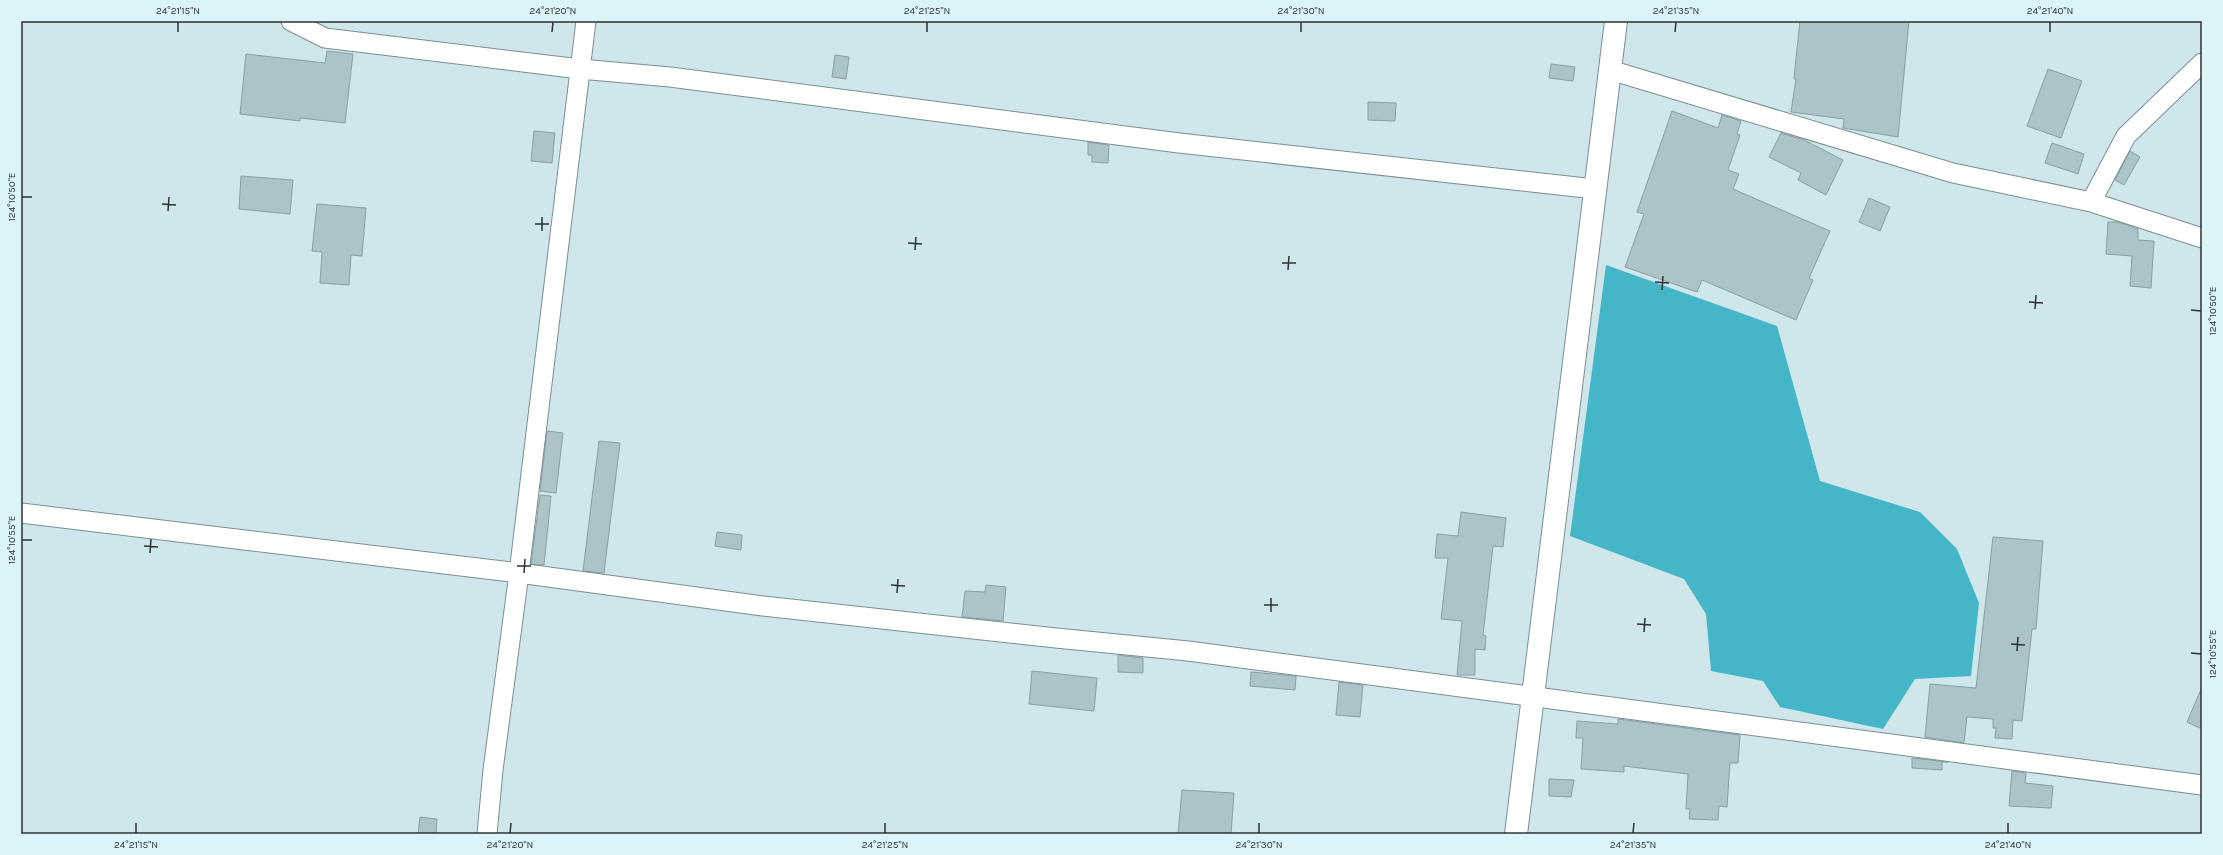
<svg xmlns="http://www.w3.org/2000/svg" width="2223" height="855" font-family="Karla,sans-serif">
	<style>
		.forest { fill: #45b6c7 }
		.building { fill: #acc3c7; stroke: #899fa2 }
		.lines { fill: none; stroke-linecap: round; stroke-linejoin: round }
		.street-casing { stroke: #7a9093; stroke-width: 21 }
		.secondary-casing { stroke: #7a9093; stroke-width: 24 }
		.street { stroke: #fff; stroke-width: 19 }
		.secondary { stroke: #fff; stroke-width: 22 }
		.ticks { fill: none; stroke: #2a3334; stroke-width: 1.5 }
		.neatline { fill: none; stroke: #2a3334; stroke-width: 1.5 }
		.ticks-label { font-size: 10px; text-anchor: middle; fill: #2a3334 }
	</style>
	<rect width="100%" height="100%" fill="#cfe6ea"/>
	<!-- forest -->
	<path class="forest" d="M 1606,265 L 1777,326 L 1820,481 L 1920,512 L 1957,549 L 1979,603 L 1971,676 L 1915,679 L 1883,729 L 1780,707 L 1763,681 L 1711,671 L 1706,614 L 1684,579 L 1570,536 Z"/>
	<!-- building -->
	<path class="building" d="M 1800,21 L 1909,21 L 1898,137 L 1843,128 L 1844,119 L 1791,112 L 1796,79 L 1794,79 L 1795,68 Z
		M 327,51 L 353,54 L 345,123 L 300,118 L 300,121 L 240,114 L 246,54 L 325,63 Z
		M 835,55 L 849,57 L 846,79 L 832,77 Z
		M 1551,64 L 1575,67 L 1573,81 L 1549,78 Z
		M 2048,69 L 2082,81 L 2061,138 L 2027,126 Z
		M 1368,102 L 1396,103 L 1395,121 L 1368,120 Z
		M 1672,111 L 1718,128 L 1722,115 L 1741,121 L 1737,134 L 1740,135 L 1728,170 L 1739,174 L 1733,189 L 1830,231 L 1809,278 L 1813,280 L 1796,320 L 1702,280 L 1697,292 L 1625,267 L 1644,214 L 1637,212 Z
		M 534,131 L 555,133 L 552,163 L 531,161 Z
		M 1781,133 L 1804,140 L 1843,160 L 1826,195 L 1798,180 L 1801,173 L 1769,157 Z
		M 1088,142 L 1109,145 L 1108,163 L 1092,162 L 1092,155 L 1088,155 Z
		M 2052,143 L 2084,154 L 2078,174 L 2045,163 Z
		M 2130,151 L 2140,157 L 2124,185 L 2115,180 Z
		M 241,176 L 293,180 L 290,214 L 239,209 Z
		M 1869,198 L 1890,207 L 1880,231 L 1859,222 Z
		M 317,204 L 366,208 L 362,256 L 351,255 L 349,285 L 320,283 L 322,252 L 312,251 Z
		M 2108,222 L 2118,222 L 2138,229 L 2138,240 L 2154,241 L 2151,288 L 2130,286 L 2132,256 L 2106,254 Z
		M 547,431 L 563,433 L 556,493 L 540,491 Z
		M 599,441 L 620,443 L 604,573 L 583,571 Z
		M 540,495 L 551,496 L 544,565 L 531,564 Z
		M 1461,512 L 1506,518 L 1503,547 L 1493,546 L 1483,635 L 1486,636 L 1485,650 L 1475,649 L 1475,675 L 1457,675 L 1462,621 L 1441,619 L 1448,558 L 1435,558 L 1437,534 L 1458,536 Z
		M 717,532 L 742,535 L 741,550 L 715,546 Z
		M 1993,537 L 2043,541 L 2036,629 L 2032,629 L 2022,721 L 2013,720 L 2012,739 L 1995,738 L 1996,728 L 1993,728 L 1993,719 L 1967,717 L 1964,743 L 1925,737 L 1930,684 L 1976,688 Z
		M 986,585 L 1006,587 L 1003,621 L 962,617 L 965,591 L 985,592 Z
		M 1118,655 L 1143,658 L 1143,673 L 1118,672 Z
		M 1032,671 L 1097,678 L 1094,711 L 1029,704 Z
		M 1251,672 L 1296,676 L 1295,690 L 1250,686 Z
		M 1339,682 L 1363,685 L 1360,717 L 1336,715 Z
		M 2202,687 L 2202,729 L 2187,722 Z
		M 1618,719 L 1740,735 L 1738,763 L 1730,763 L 1727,807 L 1719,806 L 1718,820 L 1689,819 L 1690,809 L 1686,809 L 1688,774 L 1624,766 L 1624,772 L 1581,769 L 1583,738 L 1576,738 L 1577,721 L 1618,724 Z
		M 1912,758 L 1948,762 L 1942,762 L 1942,770 L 1912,768 Z
		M 2012,771 L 2026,773 L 2025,783 L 2053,786 L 2051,808 L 2009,806 Z
		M 1549,779 L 1574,780 L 1571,797 L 1549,796 Z
		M 1182,790 L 1234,793 L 1231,834 L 1178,834 Z
		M 420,817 L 437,819 L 436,834 L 418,834 Z"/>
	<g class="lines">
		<defs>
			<path id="street" d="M 291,21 L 325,38 L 580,69 L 670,77 L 1179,143 L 1595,189
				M 1610,70 L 1953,173 L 2091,202 L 2202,238
				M 2091,202 L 2126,136 L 2202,63
				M 21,513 L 519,573 L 763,606 L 1056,638 L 1188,651 L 2202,785
				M 487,834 L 493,770 L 519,573 L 586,21"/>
			<path id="secondary" d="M 1516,834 L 1616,21"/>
		</defs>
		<!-- street casing -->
		<use href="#street" class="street-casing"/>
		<!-- secondary casing -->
		<use href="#secondary" class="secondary-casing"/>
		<!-- street -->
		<use href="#street" class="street"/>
		<!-- secondary -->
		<use href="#secondary" class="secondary"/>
	</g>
	<!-- ticks -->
	<path class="ticks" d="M 178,32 L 178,22M 552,32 L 553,22M 927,32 L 927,22M 1301,32 L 1301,22M 1675,32 L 1676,22M 2050,32 L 2050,22M 22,197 L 32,197M 162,204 L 176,205M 168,211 L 169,197M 535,224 L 549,224M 542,231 L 542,217M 908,243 L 922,244M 915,250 L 916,237M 1282,263 L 1296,263M 1288,270 L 1289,256M 1655,282 L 1669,283M 1662,290 L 1663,276M 2029,302 L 2043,303M 2035,309 L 2036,295M 2191,310 L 2201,311M 22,540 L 32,540M 144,546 L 158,547M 150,553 L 151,539M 517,566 L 531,566M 524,573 L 525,559M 891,585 L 905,586M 897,593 L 898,579M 1264,605 L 1278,605M 1271,612 L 1271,598M 1637,624 L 1651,625M 1644,632 L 1645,618M 2011,644 L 2025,645M 2017,651 L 2018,637M 2191,653 L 2201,654M 136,833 L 136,823M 510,833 L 511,823M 885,833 L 885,823M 1259,833 L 1259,823M 1633,833 L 1634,823M 2008,833 L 2008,823"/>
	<!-- border -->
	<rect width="2223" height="855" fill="none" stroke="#dcf3f7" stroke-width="44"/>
	<rect x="22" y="22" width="2179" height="811" class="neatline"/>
	<g class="ticks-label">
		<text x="178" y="14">24°21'15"N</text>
		<text x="553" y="14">24°21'20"N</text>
		<text x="927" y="14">24°21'25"N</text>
		<text x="1301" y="14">24°21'30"N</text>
		<text x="1676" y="14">24°21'35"N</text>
		<text x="2050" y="14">24°21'40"N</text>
		<text transform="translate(11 197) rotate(-90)" y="4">124°10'50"E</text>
		<text transform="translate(2212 311) rotate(-90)" y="4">124°10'50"E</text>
		<text transform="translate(11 540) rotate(-90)" y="4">124°10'55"E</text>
		<text transform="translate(2212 654) rotate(-90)" y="4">124°10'55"E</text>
		<text x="136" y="848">24°21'15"N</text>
		<text x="510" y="848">24°21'20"N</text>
		<text x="885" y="848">24°21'25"N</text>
		<text x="1259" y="848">24°21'30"N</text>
		<text x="1633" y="848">24°21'35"N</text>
		<text x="2008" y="848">24°21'40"N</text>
	</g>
</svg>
